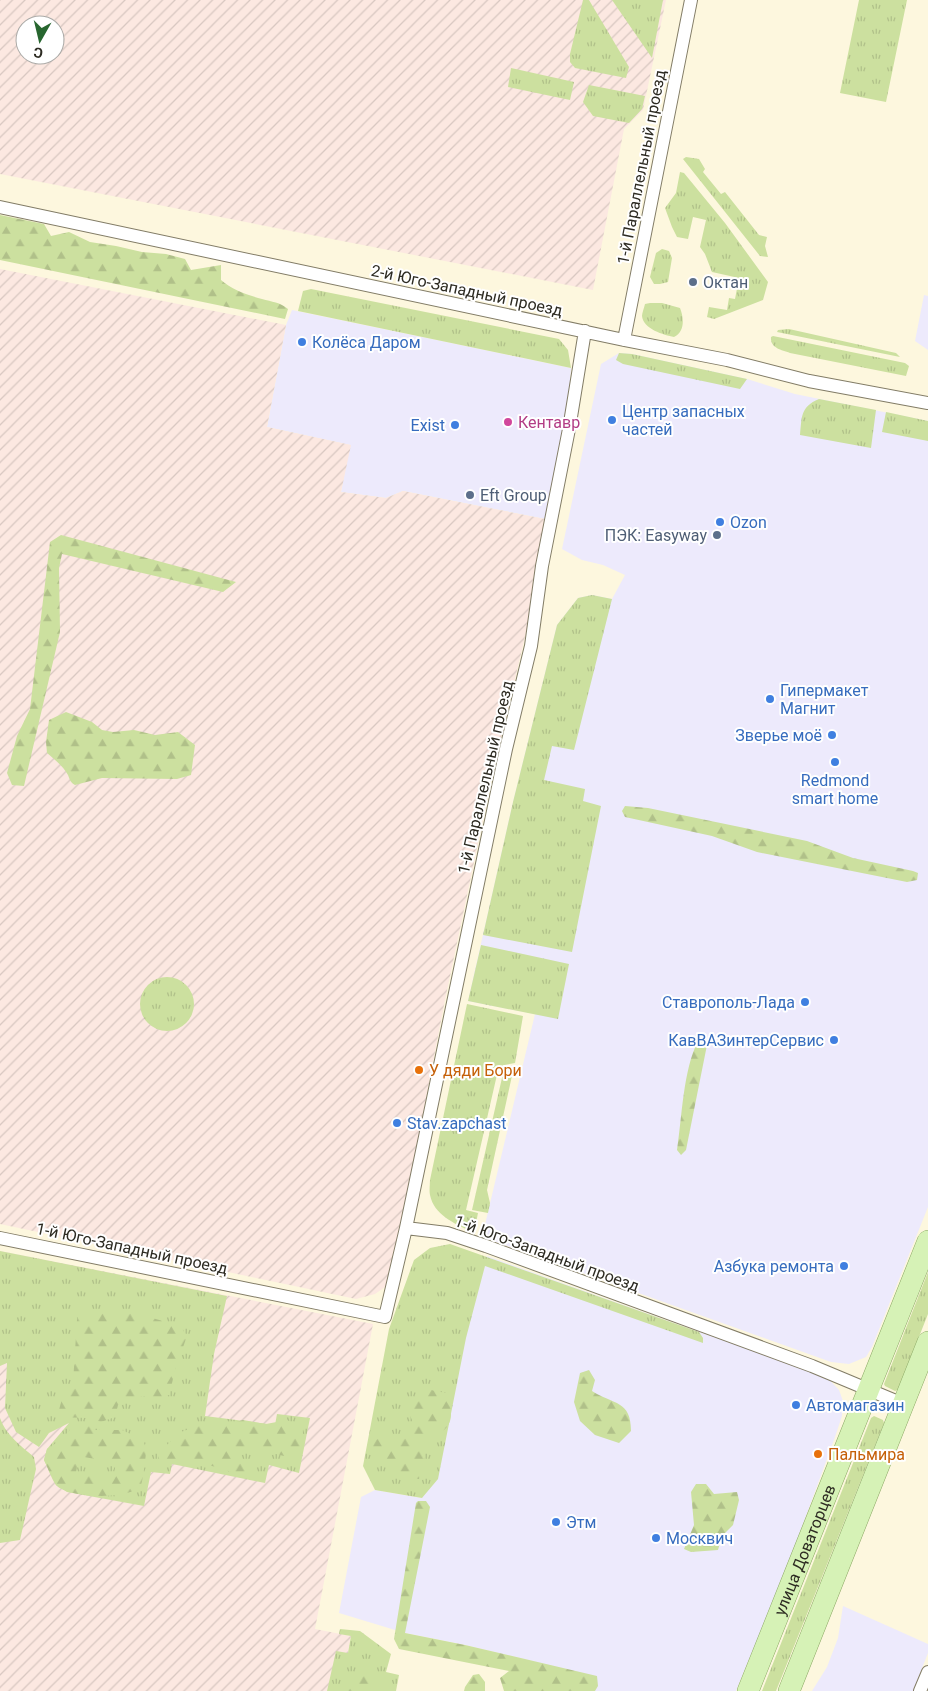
<svg xmlns="http://www.w3.org/2000/svg" width="928" height="1691" font-family="Roboto,sans-serif">
	<style>
		.commercial { fill: #edeafc }
		.industrial { fill: url(#industrial-furrows); fill-rule: evenodd }
		.grass { fill: url(#grass-tufts) }
		.forest { fill: url(#forest-firs); fill-rule: evenodd }
		.lines { fill: none; stroke-linecap: round; stroke-linejoin: round }
		.minor-casing { stroke: #827c66; stroke-width: 14 }
		.primary-casing { stroke: #89a662; stroke-width: 22 }
		.minor { stroke: #fff; stroke-width: 12 }
		.primary { stroke: #d6f2b6; stroke-width: 21 }
		.service-dot { fill: #5c6f8a; stroke: #fff; stroke-width: 2 }
		.shop-dot { fill: #3f7fe0; stroke: #fff; stroke-width: 2 }
		.hotel-dot { fill: #d1479c; stroke: #fff; stroke-width: 2 }
		.food-dot { fill: #e8710a; stroke: #fff; stroke-width: 2 }
		.labels { text-anchor: middle; stroke-width: 4; stroke-linejoin: round; paint-order: stroke }
		.street-label { font-size: 16px; fill: #2d2b22; stroke: #fff }
		.service-label { font-size: 16px; fill: #4e5e75; stroke: #fff; text-anchor: start }
		.shop-label { font-size: 16px; fill: #366cbe; stroke: #fff; text-anchor: start }
		.hotel-label { font-size: 16px; fill: #b23c85; stroke: #fff; text-anchor: start }
		.food-label { font-size: 16px; fill: #c56008; stroke: #fff; text-anchor: start }
	</style>
	<defs>
		<pattern id="industrial-furrows" width="10" height="10" patternUnits="userSpaceOnUse" patternTransform="scale(1.25)"><rect width="10" height="10" fill="#fce8e1"/><path d="M-1 1l2-2M0 10L10 0M9 11l2-2" fill="none" stroke="#d8c7c1"/></pattern>
		<pattern id="grass-tufts" width="24" height="20" patternUnits="userSpaceOnUse" patternTransform="scale(1.25)"><rect width="24" height="20" fill="#cce09f"/><path d="M3 7l-1-3M5 7V3M7 7l1-3M15 17l-1-3M17 17v-4M19 17l1-3" fill="none" stroke="#b0c089"/></pattern>
		<pattern id="forest-firs" width="22" height="20" patternUnits="userSpaceOnUse" patternTransform="scale(1.25)"><rect width="22" height="20" fill="#cce09f"/><path d="M5 1l3.5 6h-7zM16 11l3.5 6h-7z" fill="#b0c089"/></pattern>
	</defs>
	<rect width="100%" height="100%" fill="#fdf7de"/>
	<!-- commercial -->
	<path class="commercial" d="M 924,295 L 928,296 L 928,350 L 915,341 Z
		M 292,310 L 571,368 L 569,394 L 545,519 L 403,491 L 386,498 L 341,492 L 350,445 L 267,427 L 286,325 Z
		M 619,353 L 632,354 L 747,379 L 795,394 L 928,421 L 928,1207 L 872,1347 L 866,1357 L 849,1364 L 831,1362 L 482,1237 L 535,1014 L 468,1001 L 513,802 L 557,625 L 578,598 L 592,595 L 612,599 L 625,575 L 603,565 L 582,560 L 562,549 L 601,364 Z
		M 487,1256 L 699,1332 L 825,1375 L 839,1390 L 843,1401 L 842,1416 L 834,1440 L 785,1573 L 736,1691 L 593,1691 L 590,1675 L 465,1645 L 405,1633 L 339,1613 L 361,1497 L 375,1490 L 422,1498 Z
		M 843,1606 L 928,1644 L 928,1653 L 913,1691 L 812,1691 L 827,1667 L 838,1638 Z"/>
	<!-- industrial -->
	<path class="industrial" d="M 0,0 L 666,0 L 643,110 L 624,129 L 593,290 L 0,174 ZM 25,25 L 55,25 L 55,55 L 25,55 Z
		M 0,269 L 286,325 L 267,427 L 351,445 L 341,492 L 386,498 L 403,491 L 545,519 L 528,624 L 493,772 L 445,1000 L 401,1228 L 388,1285 L 375,1294 L 356,1299 L 0,1224 Z
		M 0,1251 L 373,1324 L 315,1629 L 351,1636 L 341,1691 L 0,1691 Z"/>
	<!-- grass -->
	<path class="grass" d="M 583,0 L 589,0 L 629,67 L 626,78 L 575,68 L 570,62 L 570,54 Z
		M 612,0 L 663,0 L 652,58 Z
		M 859,0 L 907,0 L 886,102 L 840,93 Z
		M 511,68 L 574,82 L 570,100 L 508,87 Z
		M 589,85 L 645,96 L 642,109 L 629,123 L 593,116 L 583,102 Z
		M 686,157 L 699,159 L 705,169 L 703,172 L 721,194 L 725,192 L 759,235 L 767,237 L 765,246 L 768,257 L 760,256 L 683,159 Z
		M 680,172 L 684,173 L 725,223 L 768,282 L 763,300 L 714,319 L 707,317 L 709,307 L 727,310 L 729,298 L 735,299 L 739,278 L 712,272 L 705,254 L 700,247 L 706,220 L 693,217 L 688,239 L 677,237 L 672,227 L 665,208 L 676,193 Z
		M 662,249 L 669,251 L 672,258 L 668,282 L 660,284 L 654,284 L 650,277 L 656,253 Z
		M 311,289 L 559,339 L 568,350 L 571,368 L 298,311 L 303,291 Z
		M 650,303 L 662,303 L 680,308 C 684,318 685,332 674,337 C 664,335 643,329 642,316 C 642,313 644,308 645,304 Z
		M 789,329 L 896,353 L 900,357 L 777,332 L 778,330 Z
		M 773,336 L 905,363 L 909,366 L 906,376 L 790,353 C 781,350 770,348 771,337 Z
		M 619,353 L 632,354 L 747,379 L 740,389 L 623,364 L 616,360 Z
		M 819,399 L 876,410 L 871,448 L 800,435 C 802,417 800,407 819,399 Z
		M 886,412 L 928,421 L 928,441 L 882,432 Z
		M 592,595 L 612,599 L 574,750 L 552,746 L 544,780 L 585,789 L 583,801 L 601,806 L 572,952 L 483,935 L 513,802 L 557,625 L 578,598 Z
		M 481,945 L 569,964 L 558,1019 L 468,1001 Z
		M140 1004a27 27 0 1 1 54 0a27 27 0 1 1-54 0Z
		M 467,1004 L 523,1016 L 515,1063 L 499,1066 L 466,1210 L 478,1213 L 476,1223 L 470,1231 C 454,1223 434,1215 430,1195 C 429,1191 430,1184 430,1180 Z
		M 504,1069 L 513,1071 L 487,1190 L 490,1203 L 488,1213 L 472,1210 Z
		M 450,1244 L 699,1332 L 703,1338 L 703,1343 L 485,1266 L 466,1338 L 438,1479 L 422,1498 L 375,1490 L 363,1466 L 389,1329 L 414,1260 L 430,1248 Z
		M 0,1251 L 227,1296 L 214,1354 L 205,1416 L 275,1425 L 277,1414 L 310,1418 L 299,1473 L 269,1465 L 265,1483 L 172,1464 L 170,1474 L 151,1472 L 144,1506 L 67,1492 L 56,1485 L 44,1460 L 47,1449 L 69,1423 L 49,1433 L 39,1447 L 16,1432 L 5,1408 L 7,1363 L 0,1366 Z
		M 928,1272 L 928,1314 L 898,1390 L 895,1391 L 885,1386 L 884,1384 Z
		M 874,1416 L 883,1420 L 884,1423 L 776,1691 L 762,1691 L 871,1418 Z
		M 0,1418 C 5,1434 22,1447 34,1457 L 36,1469 L 20,1540 L 0,1543 Z
		M 340,1629 L 360,1631 L 391,1654 L 386,1672 L 399,1675 L 396,1691 L 327,1691 L 336,1651 L 348,1653 L 351,1636 L 339,1634 Z"/>
	<!-- forest -->
	<path class="forest" d="M 0,215 L 44,224 L 51,236 L 69,232 L 90,242 L 116,246 L 142,252 L 166,254 L 185,259 L 191,270 L 221,265 L 221,280 C 232,290 248,295 262,299 C 272,302 280,302 288,309 L 285,319 L 0,260 Z
		M 61,535 L 236,582 L 223,592 L 62,554 L 59,568 L 60,632 L 24,786 L 12,785 L 7,773 L 17,736 L 30,709 L 50,542 Z
		M 66,712 L 92,722 L 102,730 L 113,732 L 134,730 L 155,735 L 178,732 L 195,745 L 191,775 L 177,779 L 102,778 L 75,785 C 70,782 70,780 68,775 C 63,766 54,759 47,753 L 46,742 L 49,720 Z
		M 625,806 L 648,808 L 807,841 L 853,858 L 913,871 L 918,873 L 917,880 L 907,882 L 757,852 L 712,836 L 625,817 L 622,811 Z
		M 698,1041 L 707,1045 L 686,1150 L 681,1155 L 677,1150 C 682,1118 683,1070 698,1041 Z
		M 84,1309 L 135,1313 L 180,1326 L 187,1336 L 176,1367 L 169,1395 L 159,1398 L 144,1396 L 123,1400 L 118,1405 L 115,1417 L 101,1422 L 88,1418 L 57,1417 L 62,1399 L 73,1383 L 77,1320 L 79,1313 Z
		M 589,1370 L 595,1380 L 592,1391 C 614,1405 631,1400 631,1431 L 619,1443 L 595,1435 L 580,1421 L 574,1402 L 580,1373 Z
		M 426,1389 L 446,1393 C 451,1404 455,1421 444,1430 C 440,1433 433,1435 429,1437 L 419,1479 L 404,1478 L 389,1461 L 372,1453 L 374,1440 L 413,1431 L 416,1426 C 414,1423 411,1419 410,1415 C 407,1405 417,1393 426,1389 Z
		M 243,1420 L 266,1424 L 287,1420 L 303,1428 L 302,1454 L 284,1456 L 260,1450 L 240,1452 L 240,1459 L 253,1472 L 253,1474 C 238,1478 223,1467 207,1465 C 191,1462 176,1461 160,1463 L 158,1453 L 181,1432 L 200,1425 L 218,1427 Z
		M 80,1424 L 88,1425 L 94,1430 L 122,1430 L 143,1440 C 144,1443 146,1447 146,1451 C 146,1456 143,1481 141,1485 C 131,1501 67,1498 56,1485 C 51,1478 48,1468 44,1460 L 47,1449 L 62,1439 L 73,1426 ZM 79,1456 L 116,1463 L 113,1479 L 76,1472 Z
		M 696,1484 L 706,1484 L 714,1494 L 737,1492 L 739,1500 L 733,1525 L 722,1536 L 718,1550 L 691,1552 L 684,1549 L 694,1525 L 691,1492 Z
		M 418,1501 L 426,1501 L 430,1507 L 405,1633 L 465,1645 L 597,1676 L 598,1686 L 595,1691 L 504,1691 L 500,1678 L 509,1671 L 399,1649 L 394,1639 L 416,1503 Z
		M 360,1668 L 369,1670 L 374,1676 L 374,1691 L 346,1691 L 353,1673 Z
		M 479,1674 L 485,1682 L 485,1691 L 464,1691 L 465,1687 L 473,1675 Z"/>
	<g class="lines">
		<defs>
			<path id="minor" d="M 0,207 L 624,340 L 727,360 L 809,381 L 928,403
				M 624,340 L 691,0
				M 406,1228 L 506,749 L 531,646 L 542,566 L 569,429 L 585,331
				M 0,1238 L 385,1317 L 406,1228 L 447,1233 L 486,1246 L 812,1366 L 903,1404
				M 920,1691 L 928,1672"/>
			<g id="primary">
				<path id="s1" d="M 748,1691 L 928,1241"/>
				<path d="M 789,1691 L 928,1342"/>
			</g>
		</defs>
		<!-- minor casing -->
		<use href="#minor" class="minor-casing"/>
		<!-- primary casing -->
		<use href="#primary" class="primary-casing"/>
		<!-- minor -->
		<use href="#minor" class="minor"/>
		<!-- primary -->
		<use href="#primary" class="primary"/>
	</g>
	<!-- markers -->
	<g class="service-dot">
		<circle cx="693" cy="282" r="5"/>
		<circle cx="470" cy="495" r="5"/>
		<circle cx="717" cy="535" r="5"/>
	</g>
	<g class="shop-dot">
		<circle cx="302" cy="342" r="5"/>
		<circle cx="612" cy="420" r="5"/>
		<circle cx="455" cy="425" r="5"/>
		<circle cx="720" cy="522" r="5"/>
		<circle cx="770" cy="699" r="5"/>
		<circle cx="832" cy="735" r="5"/>
		<circle cx="835" cy="762" r="5"/>
		<circle cx="805" cy="1002" r="5"/>
		<circle cx="834" cy="1040" r="5"/>
		<circle cx="397" cy="1123" r="5"/>
		<circle cx="844" cy="1266" r="5"/>
		<circle cx="796" cy="1405" r="5"/>
		<circle cx="556" cy="1522" r="5"/>
		<circle cx="656" cy="1538" r="5"/>
	</g>
	<circle class="hotel-dot" cx="508" cy="422" r="5"/>
	<g class="food-dot">
		<circle cx="419" cy="1070" r="5"/>
		<circle cx="818" cy="1454" r="5"/>
	</g>
	<g class="labels">
		<!-- street labels -->
		<g class="street-label">
			<text transform="translate(641 167) rotate(-79)" y="6">1-й Параллельный проезд</text>
			<text transform="translate(467 290) rotate(12)" y="6">2-й Юго-Западный проезд</text>
			<text transform="translate(485 777) rotate(-77)" y="6">1-й Параллельный проезд</text>
			<text transform="translate(132 1248) rotate(12)" y="6">1-й Юго-Западный проезд</text>
			<text transform="translate(547 1253) rotate(20)" y="6">1-й Юго-Западный проезд</text>
			<text dy="6" stroke="none"><textPath href="#s1" startOffset="152">улица Доваторцев</textPath></text>
		</g>
		<!-- service labels -->
		<g class="service-label">
			<text x="703" y="288">Октан</text>
			<text x="480" y="501">Eft Group</text>
			<text x="707" y="541" text-anchor="end">ПЭК: Easyway</text>
		</g>
		<!-- shop labels -->
		<g class="shop-label">
			<text x="312" y="348">Колёса Даром</text>
			<text x="622" y="417">Центр запасных<tspan x="622" dy="18">частей</tspan></text>
			<text x="445" y="431" text-anchor="end">Exist</text>
			<text x="730" y="528">Ozon</text>
			<text x="780" y="696">Гипермакет<tspan x="780" dy="18">Магнит</tspan></text>
			<text x="822" y="741" text-anchor="end">Зверье моё</text>
			<text x="835" y="786" text-anchor="middle">Redmond<tspan x="835" dy="18">smart home</tspan></text>
			<text x="795" y="1008" text-anchor="end">Ставрополь-Лада</text>
			<text x="824" y="1046" text-anchor="end">КавВАЗинтерСервис</text>
			<text x="407" y="1129">Stav.zapchast</text>
			<text x="834" y="1272" text-anchor="end">Азбука ремонта</text>
			<text x="806" y="1411">Автомагазин</text>
			<text x="566" y="1528">Этм</text>
			<text x="666" y="1544">Москвич</text>
		</g>
		<!-- hotel labels -->
		<g class="hotel-label">
			<text x="518" y="428">Кентавр</text>
		</g>
		<!-- food labels -->
		<g class="food-label">
			<text x="429" y="1076">У дяди Бори</text>
			<text x="828" y="1460">Пальмира</text>
		</g>
	</g>
	<!-- north arrow -->
	<g transform="translate(40 40) rotate(188)"><circle r="24" fill="#ffffff" stroke="#abaaa7"/>
	<path d="M0-4L9 19L0 12L-9 19Z" fill="#27662f"/>
	<text y="-8" font-size="14" font-weight="bold" text-anchor="middle" fill="#2d2b22">С</text>
	</g>
</svg>
